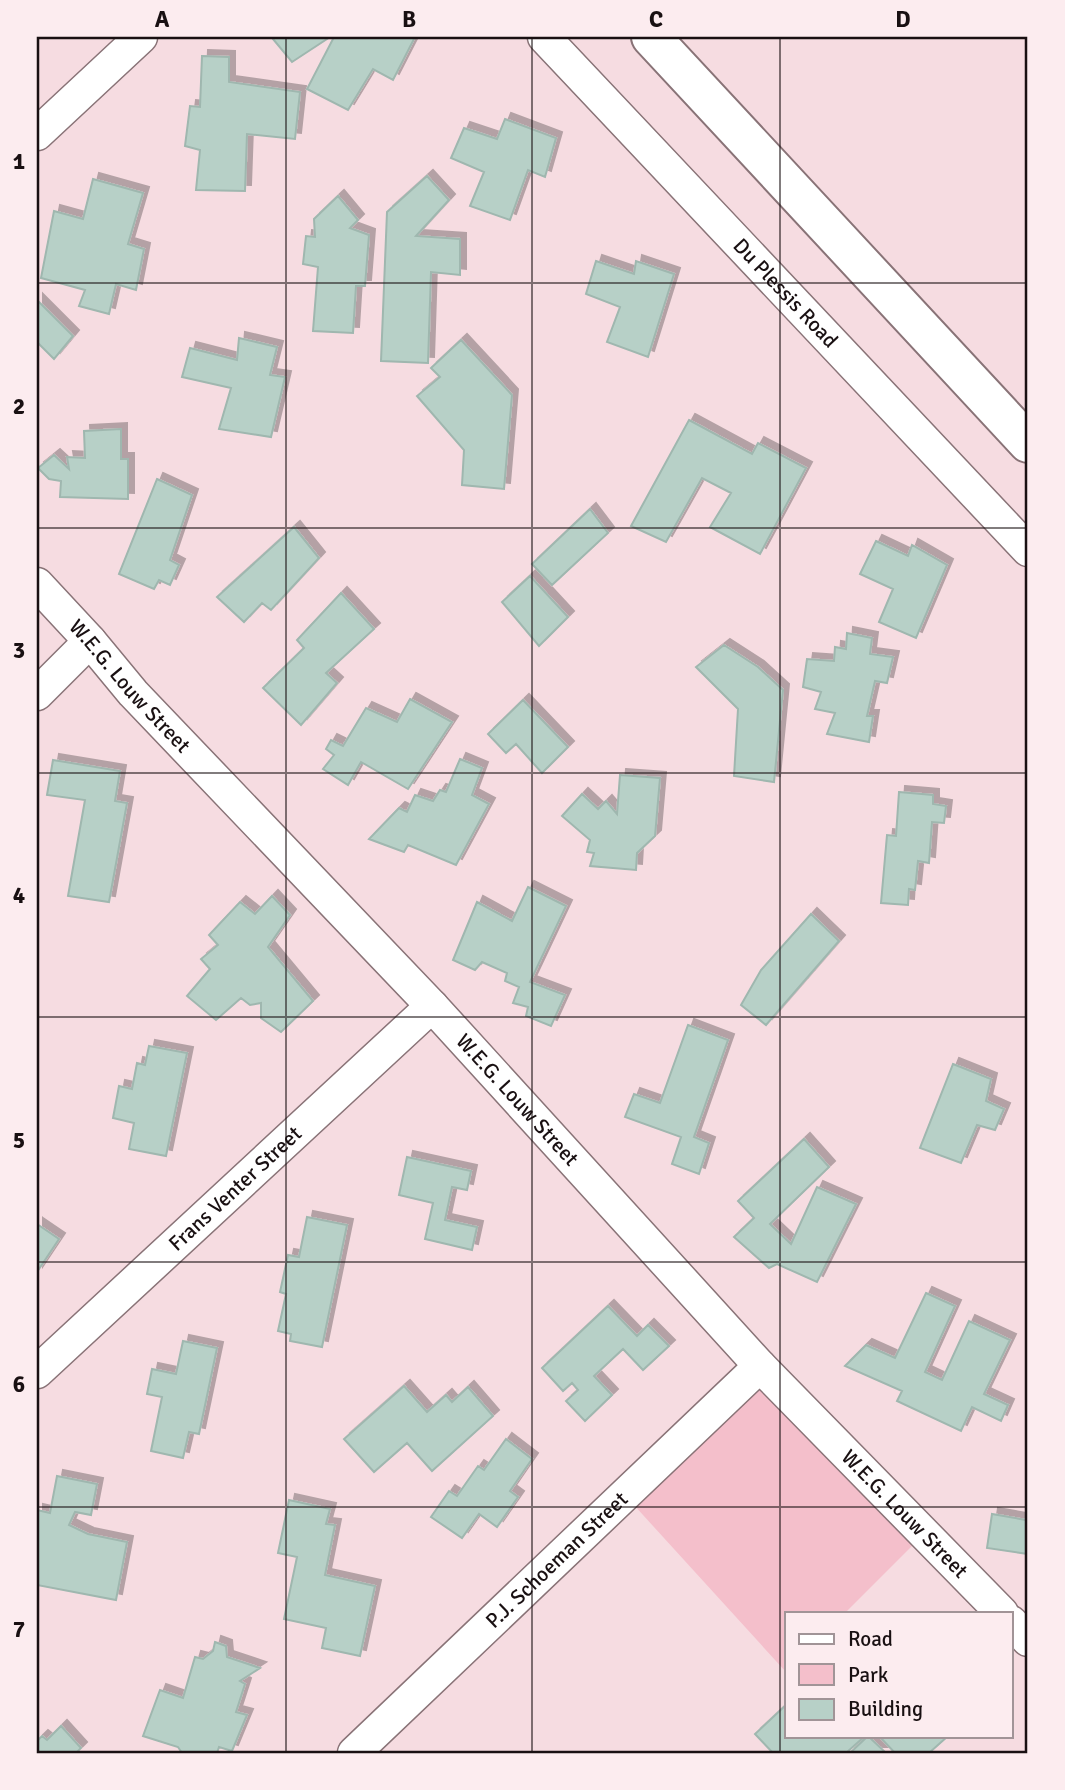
<svg xmlns="http://www.w3.org/2000/svg" width="1065" height="1790" font-family="Signika,sans-serif">
	<style>
		.green { fill: #f4bfcb }
		.building { fill: #b7d0c7; stroke: #9fb7af; stroke-width: 2; filter: url(#shadow) }
		.lines { fill: none; stroke-linecap: round; stroke-linejoin: round }
		.street-casing { stroke: #897377; stroke-width: 35 }
		.secondary-casing { stroke: #897377; stroke-width: 42 }
		.street { stroke: #fff; stroke-width: 32 }
		.secondary { stroke: #fff; stroke-width: 38 }
		.grid { fill: none; stroke: #191012; stroke-width: 2; stroke-opacity: 0.55 }
		.labels { text-anchor: middle; stroke-width: 5; stroke-linejoin: round; paint-order: stroke }
		.street-label { font-size: 21px; fill: #191012; stroke: #fcecef }
		.neatline { fill: none; stroke: #191012; stroke-width: 2.5 }
		.grid-label { font-size: 23px; text-anchor: middle; font-weight: bold; fill: #191012 }
	</style>
	<defs>
		<filter id="shadow"><feDropShadow dx="6" dy="-6" stdDeviation="0" flood-color="#0004"/></filter>
	</defs>
	<rect width="100%" height="100%" fill="#f6dce1"/>
	<!-- green -->
	<path class="green" d="M 758,1383 L 920,1538 L 845,1613 L 787,1613 L 786,1672 L 633,1504 Z"/>
	<!-- building -->
	<path class="building" d="M 275,37 L 330,37 L 292,62 L 273,39 Z
		M 334,37 L 415,37 L 393,80 L 373,69 L 348,110 L 307,89 Z
		M 202,56 L 229,57 L 229,82 L 300,92 L 295,139 L 247,134 L 245,191 L 196,190 L 200,150 L 185,146 L 190,106 L 200,107 Z
		M 505,119 L 556,138 L 545,177 L 528,170 L 510,220 L 470,206 L 484,172 L 451,158 L 464,128 L 497,139 Z
		M 427,176 L 449,200 L 416,236 L 460,239 L 460,275 L 431,272 L 428,363 L 381,361 L 387,212 Z
		M 93,179 L 143,193 L 128,244 L 144,249 L 136,290 L 116,284 L 109,314 L 79,306 L 85,290 L 41,278 L 54,211 L 83,219 Z
		M 338,196 L 358,220 L 350,228 L 369,235 L 365,286 L 356,286 L 353,333 L 313,331 L 318,267 L 303,264 L 306,236 L 315,237 L 314,219 Z
		M 596,261 L 634,274 L 636,261 L 674,274 L 648,357 L 607,342 L 620,307 L 586,294 Z
		M 37,300 L 73,336 L 54,359 L 37,342 Z
		M 239,338 L 277,347 L 270,375 L 285,377 L 271,437 L 219,429 L 231,388 L 182,377 L 190,348 L 237,360 Z
		M 461,340 L 512,395 L 504,489 L 462,485 L 464,450 L 417,396 L 440,377 L 431,368 Z
		M 689,420 L 752,454 L 758,443 L 806,468 L 760,554 L 710,527 L 731,493 L 702,478 L 666,542 L 631,526 Z
		M 121,429 L 121,459 L 128,459 L 128,499 L 60,497 L 61,481 L 49,479 L 38,468 L 54,455 L 69,469 L 67,457 L 85,458 L 84,431 Z
		M 157,479 L 192,495 L 170,560 L 179,565 L 170,585 L 159,580 L 154,589 L 119,574 Z
		M 590,509 L 608,533 L 552,585 L 532,564 Z
		M 294,527 L 319,558 L 271,610 L 262,603 L 244,622 L 217,597 Z
		M 876,541 L 908,556 L 912,545 L 947,565 L 916,638 L 879,622 L 893,589 L 860,574 Z
		M 530,576 L 568,617 L 539,646 L 502,602 Z
		M 341,593 L 374,629 L 326,673 L 337,683 L 301,725 L 263,688 L 304,648 L 297,640 Z
		M 847,633 L 872,638 L 870,654 L 893,657 L 887,683 L 875,681 L 867,716 L 873,716 L 869,742 L 827,734 L 835,713 L 815,709 L 821,692 L 803,687 L 807,659 L 834,661 L 835,647 L 846,649 Z
		M 724,645 L 758,667 L 783,690 L 774,782 L 734,776 L 738,709 L 696,667 Z
		M 410,699 L 452,722 L 408,789 L 361,762 L 348,785 L 323,769 L 334,755 L 326,749 L 331,740 L 343,746 L 366,708 L 397,722 Z
		M 523,700 L 568,747 L 542,773 L 516,744 L 506,753 L 488,734 Z
		M 460,759 L 482,768 L 472,795 L 489,804 L 456,865 L 408,845 L 404,852 L 369,839 L 399,808 L 407,812 L 415,795 L 433,801 L 440,790 L 446,792 Z
		M 53,760 L 120,771 L 115,801 L 127,803 L 109,902 L 68,896 L 85,800 L 47,795 Z
		M 620,775 L 660,778 L 655,836 L 637,853 L 636,870 L 590,866 L 594,853 L 587,852 L 590,840 L 562,816 L 582,794 L 598,809 L 606,801 L 617,814 Z
		M 899,792 L 933,795 L 933,804 L 946,806 L 944,823 L 932,822 L 929,863 L 918,861 L 915,890 L 909,889 L 908,905 L 881,903 L 887,835 L 896,836 Z
		M 528,887 L 566,906 L 530,982 L 565,995 L 551,1026 L 526,1016 L 528,1007 L 513,1003 L 519,987 L 505,981 L 507,973 L 482,962 L 475,970 L 453,960 L 477,902 L 512,921 Z
		M 272,896 L 290,915 L 268,947 L 313,1001 L 281,1032 L 261,1018 L 261,1003 L 250,1005 L 241,998 L 216,1020 L 187,996 L 210,969 L 201,959 L 218,945 L 209,935 L 240,902 L 255,914 Z
		M 811,914 L 839,941 L 766,1025 L 741,1005 L 761,970 Z
		M 688,1025 L 728,1040 L 694,1137 L 709,1143 L 699,1174 L 672,1164 L 681,1137 L 625,1117 L 634,1094 L 660,1103 Z
		M 149,1046 L 187,1053 L 166,1156 L 129,1149 L 134,1123 L 113,1118 L 119,1086 L 132,1089 L 137,1063 L 145,1065 Z
		M 953,1064 L 991,1079 L 986,1101 L 1004,1109 L 995,1130 L 977,1125 L 961,1163 L 920,1148 Z
		M 804,1139 L 829,1167 L 770,1224 L 791,1244 L 817,1187 L 856,1204 L 817,1282 L 777,1264 L 769,1268 L 734,1237 L 754,1218 L 738,1201 Z
		M 407,1157 L 471,1171 L 467,1190 L 452,1187 L 445,1220 L 477,1227 L 472,1250 L 425,1239 L 433,1203 L 399,1195 Z
		M 307,1217 L 347,1225 L 322,1347 L 290,1341 L 291,1334 L 278,1331 L 286,1294 L 280,1292 L 288,1255 L 299,1257 Z
		M 37,1224 L 59,1239 L 37,1272 Z
		M 926,1293 L 955,1306 L 925,1372 L 942,1380 L 969,1321 L 1010,1340 L 984,1394 L 1008,1405 L 1001,1421 L 972,1407 L 961,1431 L 897,1401 L 902,1391 L 845,1366 L 866,1345 L 895,1358 Z
		M 608,1306 L 637,1336 L 648,1325 L 669,1346 L 643,1370 L 623,1349 L 594,1376 L 612,1395 L 585,1421 L 566,1401 L 578,1390 L 572,1383 L 563,1391 L 542,1368 Z
		M 183,1341 L 217,1348 L 199,1434 L 189,1432 L 183,1458 L 151,1451 L 162,1397 L 147,1394 L 152,1369 L 176,1374 Z
		M 404,1386 L 427,1412 L 446,1395 L 452,1402 L 468,1387 L 493,1416 L 432,1471 L 407,1443 L 374,1472 L 344,1439 Z
		M 506,1439 L 532,1459 L 510,1491 L 518,1497 L 497,1527 L 479,1514 L 462,1538 L 431,1517 L 449,1491 L 457,1496 L 478,1466 L 484,1470 Z
		M 57,1476 L 97,1484 L 91,1515 L 75,1512 L 69,1525 L 88,1534 L 127,1542 L 116,1600 L 37,1585 L 37,1510 L 50,1513 Z
		M 289,1500 L 330,1509 L 326,1524 L 335,1525 L 325,1575 L 375,1586 L 360,1656 L 322,1648 L 326,1628 L 284,1619 L 297,1557 L 278,1553 Z
		M 1028,1506 L 1028,1554 L 987,1548 L 992,1514 L 1026,1520 Z
		M 215,1642 L 226,1646 L 227,1657 L 260,1668 L 240,1681 L 245,1684 L 236,1712 L 247,1715 L 232,1751 L 219,1747 L 217,1753 L 182,1753 L 178,1747 L 143,1736 L 160,1690 L 183,1698 L 195,1657 L 203,1659 L 213,1651 Z
		M 787,1704 L 787,1736 L 865,1736 L 846,1753 L 773,1753 L 755,1734 Z
		M 61,1726 L 81,1748 L 76,1753 L 37,1753 L 37,1741 L 42,1736 L 47,1740 Z
		M 868,1736 L 886,1753 L 850,1753 Z
		M 879,1736 L 948,1736 L 929,1753 L 895,1753 Z"/>
	<g class="lines">
		<defs>
			<g id="street">
				<path id="s1" d="M 544,37 L 1028,550"/>
				<path d="M 37,134 L 141,37"/>
				<path id="s2" d="M 37,584 L 90,641 L 133,693 L 432,1006 L 760,1366 L 1002,1613"/>
				<path d="M 37,694 L 90,641"/>
				<path id="s3" d="M 37,1372 L 432,1006"/>
				<path d="M 1011,1622 L 1028,1640"/>
				<path id="s4" d="M 354,1753 L 760,1366"/>
			</g>
			<path id="secondary" d="M 651,37 L 1028,443"/>
		</defs>
		<!-- street casing -->
		<use href="#street" class="street-casing"/>
		<!-- secondary casing -->
		<use href="#secondary" class="secondary-casing"/>
		<!-- street -->
		<use href="#street" class="street"/>
		<!-- secondary -->
		<use href="#secondary" class="secondary"/>
	</g>
	<!-- grid -->
	<path class="grid" d="M 286,37 L 286,1753M 532,37 L 532,1753M 780,37 L 780,1753M 37,283 L 1028,283M 37,528 L 1028,528M 37,773 L 1028,773M 37,1017 L 1028,1017M 37,1262 L 1028,1262M 37,1507 L 1028,1507"/>
	<g class="labels">
		<!-- street labels -->
		<g class="street-label">
			<text dy="7" stroke="none"><textPath href="#s1" startOffset="352">Du Plessis Road</textPath></text>
			<text dy="7" stroke="none"><textPath href="#s2" startOffset="138">W.E.G. Louw Street</textPath></text>
			<text dy="7" stroke="none"><textPath href="#s2" startOffset="705">W.E.G. Louw Street</textPath></text>
			<text dy="7" stroke="none"><textPath href="#s3" startOffset="270">Frans Venter Street</textPath></text>
			<text dy="7" stroke="none"><textPath href="#s2" startOffset="1272">W.E.G. Louw Street</textPath></text>
			<text dy="7" stroke="none"><textPath href="#s4" startOffset="280">P.J. Schoeman Street</textPath></text>
		</g>
	</g>
	<!-- border -->
	<rect width="1065" height="1790" fill="none" stroke="#fcecef" stroke-width="77"/>
	<!-- legend -->
	<rect x="785" y="1612" width="228" height="126" fill="#fcecef" stroke="#a19497" stroke-width="2"/>
	<rect x="799" y="1634" width="35" height="10" fill="#ffffff" stroke="#a19497" stroke-width="2"/>
	<text x="848" y="1646" font-size="21" fill="#191012">Road</text>
	<rect x="799" y="1664" width="35" height="21" fill="#f4bfcb" stroke="#a19497" stroke-width="2"/>
	<text x="848" y="1682" font-size="21" fill="#191012">Park</text>
	<rect x="799" y="1699" width="35" height="21" fill="#b7d0c7" stroke="#a19497" stroke-width="2"/>
	<text x="848" y="1716" font-size="21" fill="#191012">Building</text>
	<rect x="38" y="38" width="988" height="1714" class="neatline"/>
	<g class="grid-label">
		<text x="162" y="27">A</text>
		<text x="409" y="27">B</text>
		<text x="656" y="27">C</text>
		<text x="903" y="27">D</text>
		<text x="19" y="169">1</text>
		<text x="19" y="414">2</text>
		<text x="19" y="658">3</text>
		<text x="19" y="903">4</text>
		<text x="19" y="1148">5</text>
		<text x="19" y="1392">6</text>
		<text x="19" y="1637">7</text>
	</g>
</svg>
